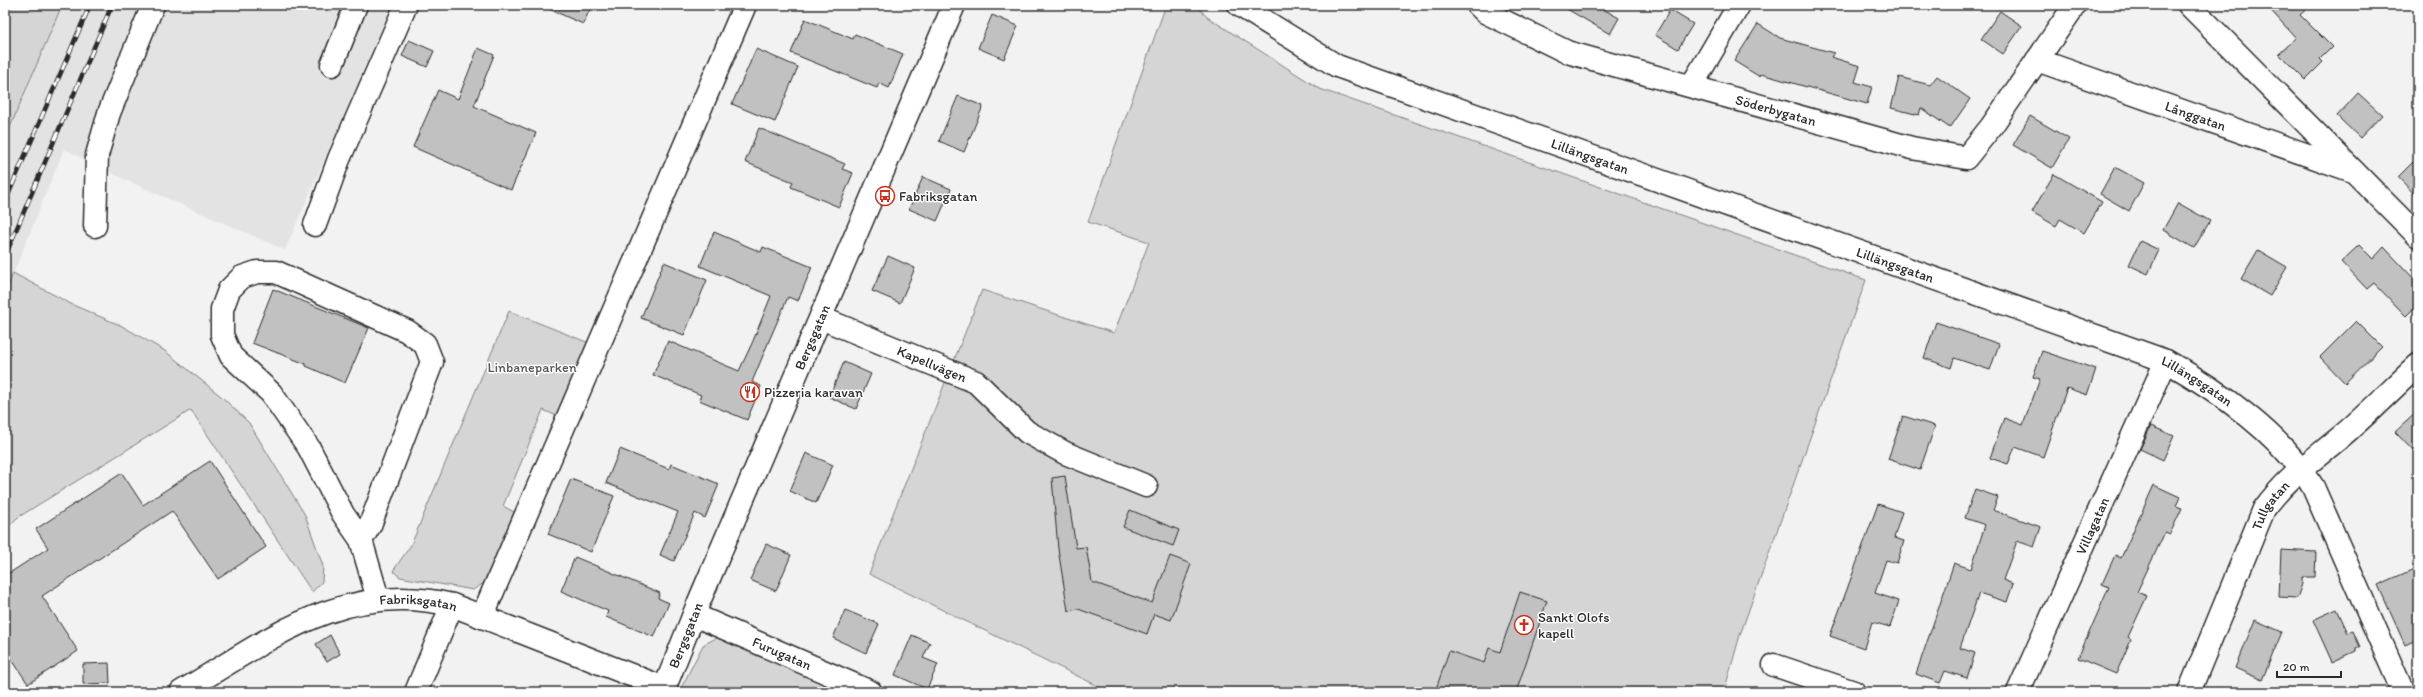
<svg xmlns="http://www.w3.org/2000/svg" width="2423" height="697" font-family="Itim,sans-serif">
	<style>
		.built { fill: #e3e3e3 }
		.green { fill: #d5d5d5; stroke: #808080 }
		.building { fill: #c1c1c1; stroke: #2b2b2b }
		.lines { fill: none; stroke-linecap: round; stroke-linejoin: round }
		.minor-casing { stroke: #2b2b2b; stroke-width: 25 }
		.minor { stroke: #fff; stroke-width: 22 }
		.rail-casing { stroke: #2b2b2b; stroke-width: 4.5 }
		.rail { stroke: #fff; stroke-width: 3; stroke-dasharray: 9; stroke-linecap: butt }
		.labels { text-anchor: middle; stroke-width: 3; stroke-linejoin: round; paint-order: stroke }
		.street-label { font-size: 14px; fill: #2b2b2b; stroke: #fff }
		.poi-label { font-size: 14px; fill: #2b2b2b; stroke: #fff; text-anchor: start }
		.park-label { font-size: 14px; fill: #565656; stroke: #fff }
	</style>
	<rect width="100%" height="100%" fill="#f2f2f2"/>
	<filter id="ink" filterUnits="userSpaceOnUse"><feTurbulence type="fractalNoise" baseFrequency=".025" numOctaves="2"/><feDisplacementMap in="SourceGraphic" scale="8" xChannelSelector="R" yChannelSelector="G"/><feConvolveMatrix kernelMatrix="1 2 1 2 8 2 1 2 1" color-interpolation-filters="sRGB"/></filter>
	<g filter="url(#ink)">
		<!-- built -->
		<path class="built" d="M 62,5 L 392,5 L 285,250 L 128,181 L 64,149 L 5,294 L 5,139 Z"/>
		<!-- green -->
		<path class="green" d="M 5,5 L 62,5 L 5,139 Z
			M 1166,5 L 1196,5 L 1207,17 L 1320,89 L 1866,280 L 1740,635 L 1724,692 L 1101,692 L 1102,688 L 869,574 L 982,290 L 1114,333 L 1149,242 L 1088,222 Z
			M 13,273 L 73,305 L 122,326 L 165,351 L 222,397 L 249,423 L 305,515 L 323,566 L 322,582 L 312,592 L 191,410 L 17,518 L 5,530 L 5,294 Z
			M 509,311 L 589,343 L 557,416 L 543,410 L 503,506 L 514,512 L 487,581 L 473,590 L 400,577 L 393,571 L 411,545 Z
			M 718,637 L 849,692 L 679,692 L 703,645 Z"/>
		<!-- building -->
		<path class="building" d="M 540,5 L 592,5 L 583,24 Z
			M 1560,5 L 1596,5 L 1619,18 L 1610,34 Z
			M 2266,5 L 2311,5 L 2300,15 L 2332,47 L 2320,59 L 2323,62 L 2305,80 L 2279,54 L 2296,38 Z
			M 1670,10 L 1693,24 L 1678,49 L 1655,35 Z
			M 2000,11 L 2022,26 L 2003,54 L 1981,39 Z
			M 992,15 L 1018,26 L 1004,59 L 978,48 Z
			M 805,19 L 853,39 L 855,34 L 903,54 L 889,88 L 879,83 L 877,88 L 791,53 Z
			M 1758,24 L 1780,38 L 1834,53 L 1831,57 L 1860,66 L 1855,82 L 1872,87 L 1867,104 L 1761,74 L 1760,77 L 1734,61 Z
			M 409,40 L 434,51 L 427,67 L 402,56 Z
			M 478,48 L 494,55 L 474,106 L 536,133 L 511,190 L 413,147 L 438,90 L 458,99 Z
			M 756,49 L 798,67 L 775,122 L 732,104 Z
			M 1937,76 L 1970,99 L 1950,128 L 1921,108 L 1919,115 L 1891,108 L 1899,77 L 1930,85 Z
			M 2358,93 L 2382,115 L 2360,138 L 2337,116 Z
			M 958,96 L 983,106 L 964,152 L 939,141 Z
			M 2030,116 L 2069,139 L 2052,168 L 2013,145 Z
			M 759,128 L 845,164 L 842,169 L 853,173 L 839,207 L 791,187 L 793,182 L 745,162 Z
			M 2418,157 L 2418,198 L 2398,177 Z
			M 2115,167 L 2144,183 L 2129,211 L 2100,194 Z
			M 2054,174 L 2102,202 L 2084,233 L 2060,219 L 2056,226 L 2032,212 Z
			M 923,177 L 951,189 L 937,221 L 909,209 Z
			M 2178,203 L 2210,221 L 2194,248 L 2163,230 Z
			M 714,232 L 761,252 L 763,247 L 812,267 L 798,301 L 788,297 L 771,336 L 752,382 L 761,386 L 747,420 L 699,400 L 701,395 L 653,375 L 668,341 L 739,371 L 753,341 L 771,296 L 700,266 Z
			M 2140,241 L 2159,250 L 2148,274 L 2129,265 Z
			M 2359,245 L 2373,259 L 2384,247 L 2418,283 L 2418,304 L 2406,316 L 2374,283 L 2367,289 L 2341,262 Z
			M 2258,250 L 2287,267 L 2270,296 L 2241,279 Z
			M 888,256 L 915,268 L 900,303 L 872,291 Z
			M 664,262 L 707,280 L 684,335 L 641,318 Z
			M 273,289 L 369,328 L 345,383 L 306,366 L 306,364 L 252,343 Z
			M 2356,321 L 2382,347 L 2345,383 L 2320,357 Z
			M 1936,322 L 1999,344 L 1990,370 L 1954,358 L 1951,368 L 1924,358 Z
			M 2042,351 L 2096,369 L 2087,395 L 2067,388 L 2043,457 L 2015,447 L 2008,464 L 1990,458 L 2004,418 L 2023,425 L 2040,379 L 2033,377 Z
			M 844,362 L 871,374 L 856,409 L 829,397 Z
			M 2418,411 L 2418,456 L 2395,432 Z
			M 1903,416 L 1935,426 L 1920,470 L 1888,459 Z
			M 2151,426 L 2174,436 L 2163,460 L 2140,449 Z
			M 620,449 L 669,469 L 671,464 L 719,484 L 705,518 L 695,513 L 674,561 L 660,555 L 678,512 L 606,483 Z
			M 806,453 L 833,465 L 816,503 L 790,491 Z
			M 210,461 L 266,547 L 218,579 L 172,511 L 42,596 L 78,651 L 28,684 L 5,649 L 5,576 L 48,548 L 36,529 L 122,473 L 143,505 Z
			M 1065,476 L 1076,548 L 1086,547 L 1092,582 L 1152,603 L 1170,556 L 1191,564 L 1171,620 L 1154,614 L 1147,634 L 1078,609 L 1068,611 L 1058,549 L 1052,478 Z
			M 571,479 L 614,496 L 591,552 L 548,534 Z
			M 2154,485 L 2180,497 L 2176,506 L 2182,508 L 2170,534 L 2165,532 L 2137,592 L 2147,596 L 2128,637 L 2131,639 L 2116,674 L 2078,658 L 2109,587 L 2102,584 L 2115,555 L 2121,558 Z
			M 1975,489 L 1998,497 L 1993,510 L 2041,527 L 2034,547 L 2017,541 L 2003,580 L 2013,584 L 2007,602 L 1979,593 L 1960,648 L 1975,653 L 1967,678 L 1945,671 L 1940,683 L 1916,674 L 1954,563 L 1971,569 L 1985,525 L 1965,518 Z
			M 1878,504 L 1902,512 L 1894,538 L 1904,541 L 1897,563 L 1886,560 L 1875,593 L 1899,601 L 1890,627 L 1872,622 L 1864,648 L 1830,636 Z
			M 1130,510 L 1179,530 L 1173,546 L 1123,527 Z
			M 766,544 L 791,555 L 776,591 L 750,580 Z
			M 2281,550 L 2316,552 L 2315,577 L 2302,577 L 2302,584 L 2297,598 L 2279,597 Z
			M 575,557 L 660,593 L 658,598 L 669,603 L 654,637 L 606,617 L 608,611 L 561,591 Z
			M 2414,569 L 2418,578 L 2418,639 L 2405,645 L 2378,585 Z
			M 1520,592 L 1547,601 L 1516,692 L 1435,692 L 1449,651 L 1484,663 L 1489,648 L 1500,652 Z
			M 2337,609 L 2348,633 L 2353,631 L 2360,647 L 2356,649 L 2356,651 L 2332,662 L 2313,620 Z
			M 845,610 L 879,624 L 866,653 L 833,638 Z
			M 2255,620 L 2282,632 L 2262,680 L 2235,668 Z
			M 330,635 L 340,654 L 327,662 L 316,644 Z
			M 912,635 L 930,643 L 923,658 L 938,664 L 927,689 L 895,675 Z
			M 109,663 L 110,683 L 83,684 L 83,664 Z"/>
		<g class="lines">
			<defs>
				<g id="minor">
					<path id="s1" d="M 1239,5 L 1337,66 L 2166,361 C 2218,390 2283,436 2313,487 L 2403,692"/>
					<path id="s2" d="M 1478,5 L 1485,12 L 1567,52 L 1912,148 L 1966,158 L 1991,127 L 2075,5"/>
					<path d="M 2189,5 L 2418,236"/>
					<path id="s3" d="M 2037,60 L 2353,171"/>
					<path d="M 332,65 L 356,5"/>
					<path d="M 1692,85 L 1739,5"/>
					<path d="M 315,225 L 339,159 L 406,5"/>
					<path d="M 95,226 L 97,155 L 109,113 L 153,5"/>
					<path id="s4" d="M 821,318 L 976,382 L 1027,432 L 1065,453 L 1146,486"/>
					<path d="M 361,540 L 370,525 L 432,362 L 425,344 L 407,331 L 276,272 L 257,272 L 242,277 L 229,290 L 222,309 L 222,335 L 231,356 L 271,393 L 309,448 L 343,514 L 361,540 L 378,599"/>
					<path id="s5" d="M 694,615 L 871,692"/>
					<path d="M 482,617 L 745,5"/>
					<path d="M 1774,665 L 1854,692"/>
					<path id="s6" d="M 181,692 C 269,640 343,579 452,605 L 664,688"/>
					<path d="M 416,692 L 452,605"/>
					<path id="s7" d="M 663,692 L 698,604 L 954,5"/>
					<path id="s8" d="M 2018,692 L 2166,361"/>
					<path id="s9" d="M 2189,692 L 2264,509 C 2287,478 2308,464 2337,440 C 2365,417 2391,390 2418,365"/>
				</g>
			</defs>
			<!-- minor casing -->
			<use href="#minor" class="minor-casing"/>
			<!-- minor -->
			<use href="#minor" class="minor"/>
			<defs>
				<path id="rail" d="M 5,202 L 90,5
					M 5,256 L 112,5"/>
			</defs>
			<!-- rail casing -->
			<use href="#rail" class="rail-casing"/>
			<!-- rail -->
			<use href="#rail" class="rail"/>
		</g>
	</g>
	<!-- icons -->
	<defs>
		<symbol id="bus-ring" viewBox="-11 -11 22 22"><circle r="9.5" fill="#fff" stroke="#c8321e" stroke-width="1.5"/><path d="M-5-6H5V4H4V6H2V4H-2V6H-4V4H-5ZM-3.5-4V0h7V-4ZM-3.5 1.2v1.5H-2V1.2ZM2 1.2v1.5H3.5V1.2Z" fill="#c8321e"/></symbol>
		<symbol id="restaurant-ring" viewBox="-11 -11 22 22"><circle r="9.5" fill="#fff" stroke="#c8321e" stroke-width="1.5"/><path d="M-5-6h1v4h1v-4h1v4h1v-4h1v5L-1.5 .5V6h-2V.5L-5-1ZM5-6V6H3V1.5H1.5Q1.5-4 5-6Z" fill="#c8321e"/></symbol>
		<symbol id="church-ring" viewBox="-11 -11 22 22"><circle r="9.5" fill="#fff" stroke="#c8321e" stroke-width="1.5"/><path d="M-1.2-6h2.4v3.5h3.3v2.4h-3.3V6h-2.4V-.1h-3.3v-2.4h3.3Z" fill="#c8321e"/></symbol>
	</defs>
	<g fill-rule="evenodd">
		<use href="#bus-ring" x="874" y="185" width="22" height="22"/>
		<use href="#restaurant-ring" x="739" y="381" width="22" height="22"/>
		<use href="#church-ring" x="1513" y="614" width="22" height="22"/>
	</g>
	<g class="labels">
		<!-- street labels -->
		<g class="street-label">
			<text dy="5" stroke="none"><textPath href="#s2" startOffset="318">Söderbygatan</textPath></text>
			<text dy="5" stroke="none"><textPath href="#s3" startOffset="168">Långgatan</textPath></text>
			<text dy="5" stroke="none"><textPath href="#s1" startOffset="384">Lillängsgatan</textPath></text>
			<text dy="5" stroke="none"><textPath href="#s1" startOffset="708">Lillängsgatan</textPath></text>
			<text dy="5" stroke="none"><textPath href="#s7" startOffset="385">Bergsgatan</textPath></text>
			<text dy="5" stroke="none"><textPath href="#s4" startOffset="120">Kapellvägen</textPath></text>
			<text dy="5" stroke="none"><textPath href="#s1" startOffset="1032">Lillängsgatan</textPath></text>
			<text dy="5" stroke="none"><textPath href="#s9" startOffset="204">Tullgatan</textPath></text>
			<text dy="5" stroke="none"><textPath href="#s8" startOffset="182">Villagatan</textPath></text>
			<text dy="5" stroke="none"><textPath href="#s6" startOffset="260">Fabriksgatan</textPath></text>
			<text dy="5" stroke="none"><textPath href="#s7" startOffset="61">Bergsgatan</textPath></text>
			<text dy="5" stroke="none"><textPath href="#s5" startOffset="96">Furugatan</textPath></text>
		</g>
		<!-- poi labels -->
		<g class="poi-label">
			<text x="899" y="201">Fabriksgatan</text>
			<text x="764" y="397">Pizzeria karavan</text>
			<text x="1538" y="622">Sankt Olofs<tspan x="1538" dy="16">kapell</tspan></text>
		</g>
		<!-- park labels -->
		<g class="park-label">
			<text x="532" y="372">Linbaneparken</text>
		</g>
	</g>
	<!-- margin -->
	<rect width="2423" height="697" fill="none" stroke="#fff" stroke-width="20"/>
	<rect x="10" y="10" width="2403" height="677" fill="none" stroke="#2b2b2b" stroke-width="1.5" filter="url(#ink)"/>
	<!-- scale -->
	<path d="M2277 671v6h64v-6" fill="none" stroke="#2b2b2b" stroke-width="2"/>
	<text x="2283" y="671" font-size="12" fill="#2b2b2b" stroke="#ffffff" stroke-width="3" paint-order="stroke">20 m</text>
</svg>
